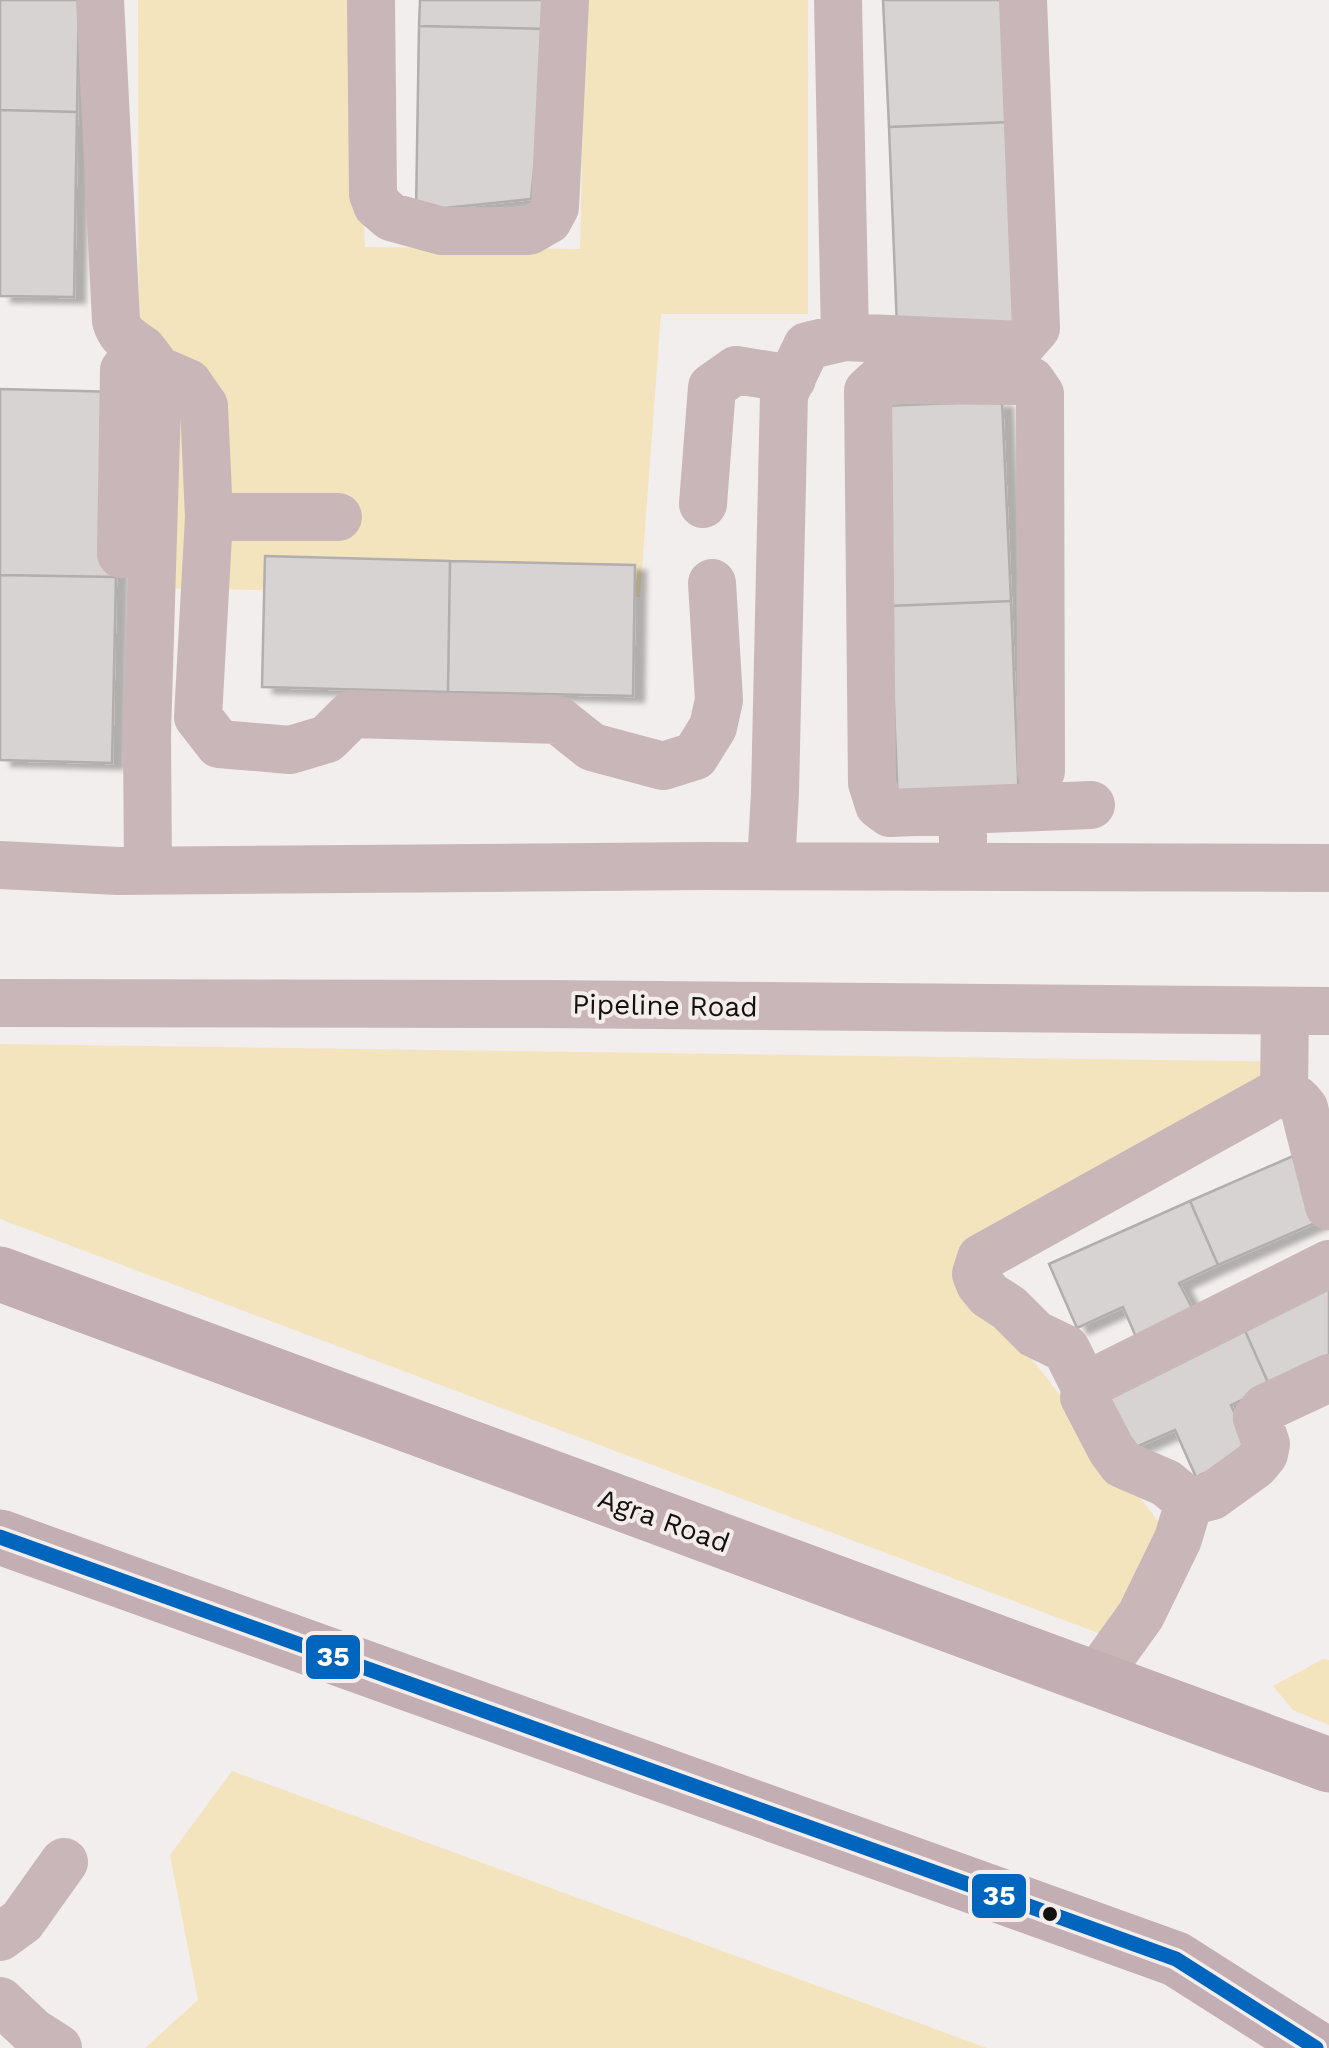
<svg xmlns="http://www.w3.org/2000/svg" width="1329" height="2048" font-family="'Work Sans',sans-serif">
	<style>
		.green { fill: #f3e4be }
		.building { fill: #d6d3d2; stroke: #b1aead; stroke-width: 2.5; filter: url(#shadow) }
		.lines { fill: none; stroke-linecap: round; stroke-linejoin: round }
		.minor { stroke: #c8b6b9; stroke-width: 48 }
		.highway { stroke: #c2aeb3; stroke-width: 55 }
		.bus-1-casing { stroke: #f4edeb; stroke-width: 22 }
		.bus-1 { stroke: #0065bd; stroke-width: 15 }
		.bus-dot { fill: #141111; stroke: #f4edeb; stroke-width: 4 }
		.labels { text-anchor: middle; stroke-width: 8; stroke-linejoin: round; paint-order: stroke }
		.street-label { font-size: 28px; fill: #141111; stroke: #f4edeb }
		.line-badge { stroke: #f4edeb; stroke-width: 4 }
		.badge-label { font-size: 28px; text-anchor: middle; font-weight: bold; fill: #fff }
	</style>
	<defs>
		<filter id="shadow"><feDropShadow dx="11" dy="6" stdDeviation="2.5" flood-color="#0004"/></filter>
	</defs>
	<rect width="100%" height="100%" fill="#f2eeed"/>
	<!-- green -->
	<path class="green" d="M 138,0 L 352,0 L 365,247 L 580,249 L 585,0 L 808,0 L 808,314 L 661,314 L 640,597 L 139,588 Z
		M 0,1044 L 1311,1062 L 957,1263 L 1165,1530 L 1106,1636 L 0,1219 Z
		M 1323,1659 L 1329,1660 L 1329,1725 L 1293,1710 L 1273,1686 Z
		M 232,1771 L 987,2048 L 145,2048 L 198,2000 L 170,1855 Z"/>
	<!-- building -->
	<path class="building" d="M 0,0 L 79,0 L 77,112 L 0,110 Z
		M 420,0 L 549,0 L 549,29 L 419,26 Z
		M 883,0 L 1005,0 L 1010,122 L 889,127 Z
		M 419,26 L 549,29 L 531,199 L 416,211 Z
		M 0,110 L 77,112 L 74,297 L 0,296 Z
		M 1010,122 L 1018,323 L 897,327 L 889,127 Z
		M 0,389 L 119,392 L 116,577 L 0,575 Z
		M 1002,401 L 1011,601 L 890,606 L 882,406 Z
		M 265,556 L 450,561 L 448,692 L 262,687 Z
		M 450,561 L 635,565 L 633,696 L 448,692 Z
		M 0,575 L 116,577 L 112,763 L 0,760 Z
		M 1011,601 L 1019,802 L 898,806 L 890,606 Z
		M 1300,1153 L 1329,1217 L 1218,1265 L 1190,1201 Z
		M 1190,1201 L 1218,1265 L 1179,1283 L 1200,1323 L 1143,1353 L 1123,1307 L 1077,1328 L 1049,1264 Z
		M 1329,1285 L 1329,1361 L 1270,1387 L 1242,1324 Z
		M 1242,1324 L 1270,1387 L 1231,1405 L 1252,1452 L 1196,1477 L 1175,1430 L 1129,1450 L 1101,1386 Z"/>
	<g class="lines">
		<!-- minor -->
		<path class="minor" d="M 100,0 L 116,321 C 121,337 127,338 140,348 C 147,353 152,363 158,370 L 147,735 L 148,871
			M 371,0 L 373,194 L 377,205 L 391,217 L 442,231 L 529,231 L 548,220 L 555,207 L 565,0
			M 838,0 L 845,337 L 1021,345 L 1036,328 L 1023,0
			M 158,370 L 188,383 L 204,406 L 209,517 L 338,517
			M 703,504 L 712,387 L 736,370 L 792,379
			M 209,517 L 198,717 L 219,744 L 290,750 L 327,739 L 352,714 L 558,720 L 592,747 L 663,766 L 695,756 L 713,727 L 719,700 L 712,583
			M 121,554 L 124,370 L 142,349
			M 963,810 L 890,813 L 879,805 L 872,783 L 868,391 L 880,380 L 1031,381 L 1040,394 L 1041,771
			M 963,843 L 963,810 L 1091,805
			M 0,865 L 118,871 L 705,866 L 1329,868
			M 771,866 L 775,793 L 784,394 L 807,346 L 845,337
			M 0,1003 L 546,1004 L 1329,1011
			M 1284,1092 L 1285,1011
			M 1329,1264 L 1093,1382 L 1086,1389 L 1084,1397 L 1111,1449 L 1122,1464 L 1166,1483 L 1189,1502 L 1212,1496 L 1255,1465 L 1264,1454 L 1266,1444 L 1257,1418 L 1265,1408 L 1329,1378
			M 1086,1389 L 1066,1349 L 1035,1334 L 1009,1308 L 989,1295 L 980,1284 L 976,1274 L 981,1258 L 1271,1097 C 1286,1092 1294,1094 1304,1108 L 1329,1206
			M 1095,1679 L 1141,1615 L 1178,1539 L 1189,1502
			M 0,1937 L 22,1921 L 64,1862
			M 0,2001 L 33,2032 L 58,2048"/>
		<!-- highway -->
		<path class="highway" d="M 0,1274 L 1329,1765
			M 0,1537 L 1176,1959 L 1316,2048"/>
		<defs>
			<path id="bus-1" d="M 0,1537 L 1176,1959 L 1316,2048"/>
		</defs>
		<!-- bus-1 casing -->
		<use href="#bus-1" class="bus-1-casing"/>
		<!-- bus-1 -->
		<use href="#bus-1" class="bus-1"/>
	</g>
	<!-- markers -->
	<circle class="bus-dot" cx="1050" cy="1914" r="9"/>
	<g class="labels">
		<!-- street labels -->
		<g class="street-label">
			<text transform="translate(665 1005) rotate(1)" y="10">Pipeline Road</text>
			<text transform="translate(664 1520) rotate(20)" y="10">Agra Road</text>
		</g>
	</g>
	<g class="line-badge">
		<rect x="304" y="1633" width="58" height="48" rx="10" fill="#0065bd"/>
		<rect x="970" y="1872" width="58" height="48" rx="10" fill="#0065bd"/>
	</g>
	<g class="badge-label">
		<text x="333" y="1666">35</text>
		<text x="999" y="1905">35</text>
	</g>
</svg>
